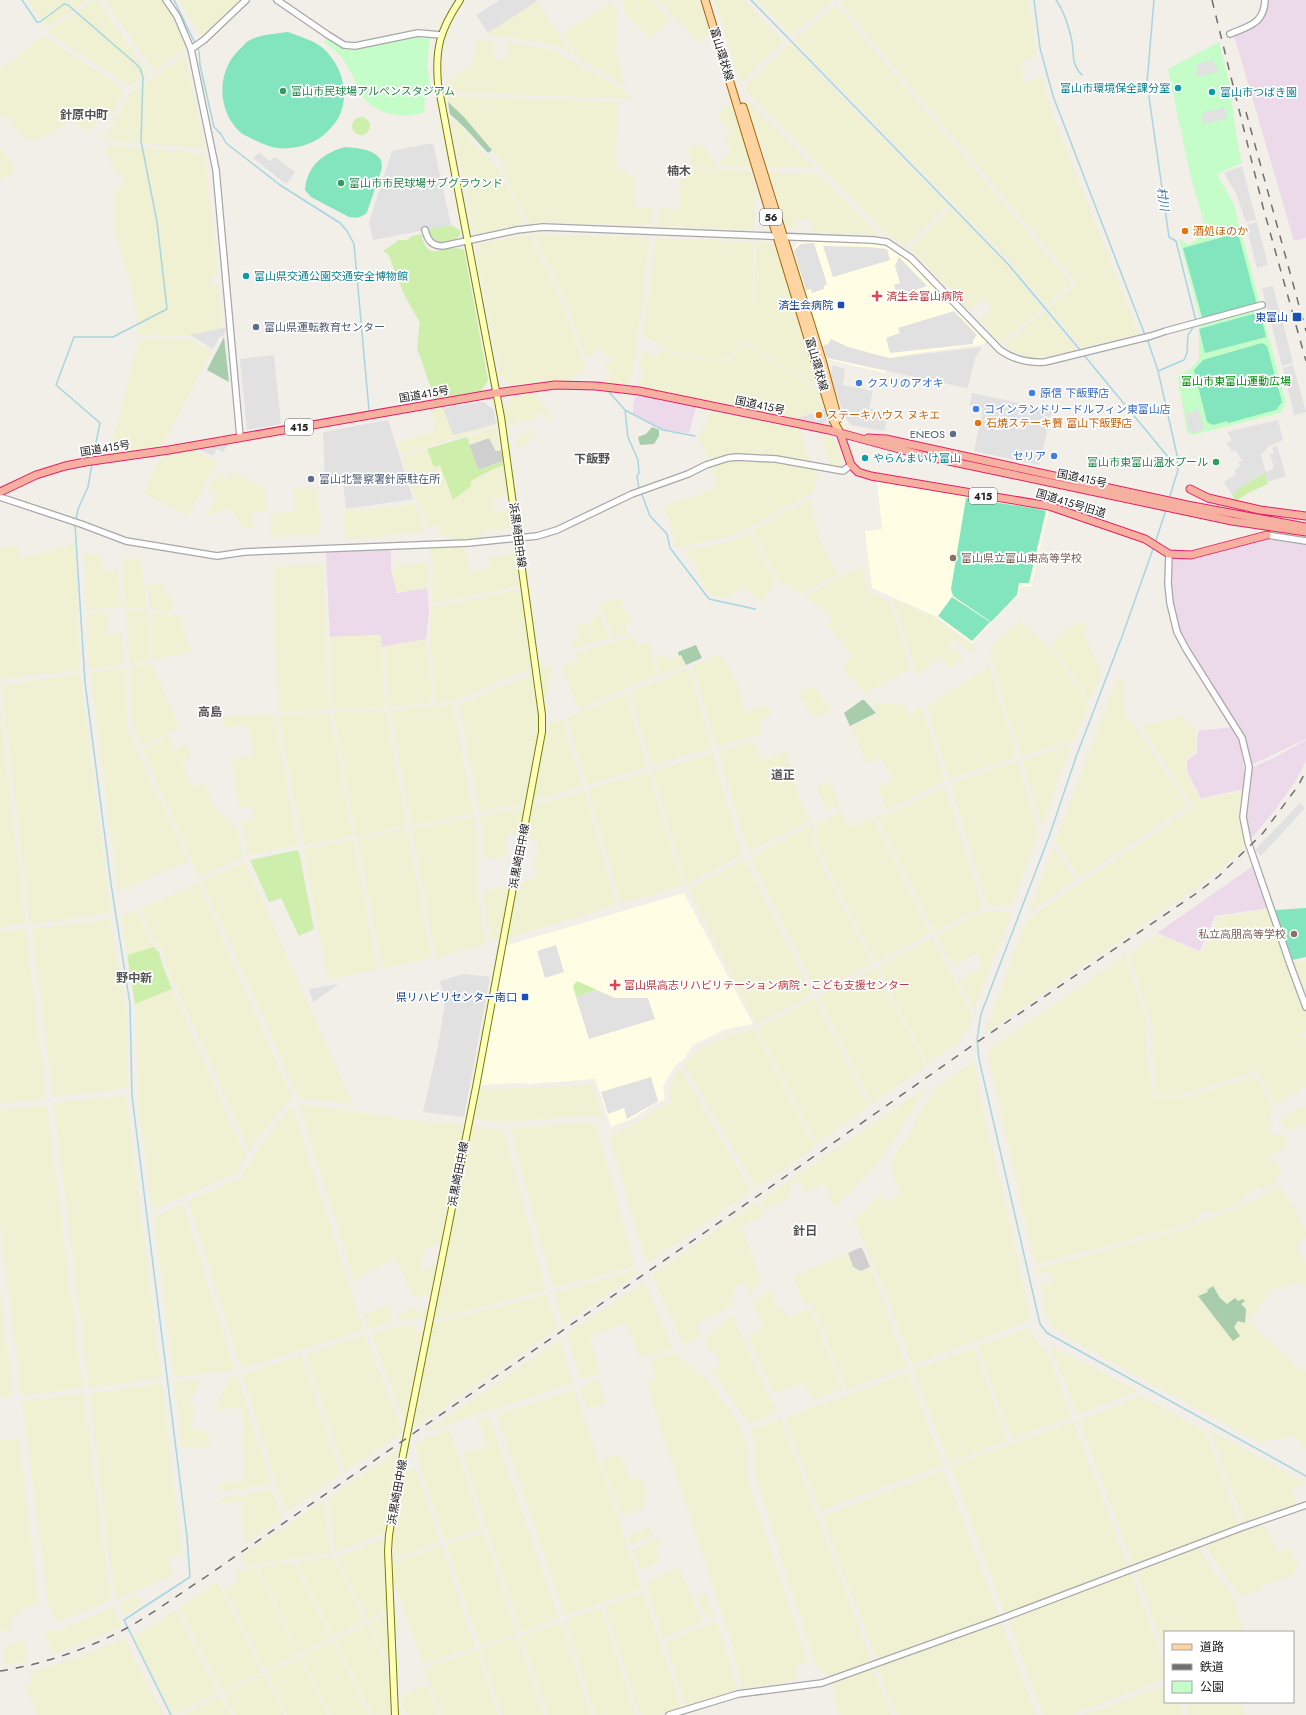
<svg xmlns="http://www.w3.org/2000/svg" width="1306" height="1715" font-family="Jost,'Noto Sans JP',sans-serif">
	<style>
		.industrial { fill: #ecd9e9 }
		.education { fill: #fffee4 }
		.religious { fill: #cfcfcf }
		.farmland { fill: #f0f1d2; fill-rule: evenodd }
		.grass { fill: #ceeeab }
		.cemetery { fill: #a7cdac }
		.park { fill: #c4fdc7 }
		.pitch { fill: #82e5bd }
		.parking { fill: #e1e1e1 }
		.lines { fill: none; stroke-linecap: round; stroke-linejoin: round }
		.stream { stroke: #a6d6e2; stroke-width: 1.5 }
		.tertiary-casing { stroke: #a8a8a8; stroke-width: 8 }
		.secondary-casing { stroke: #768100; stroke-width: 8 }
		.primary-casing { stroke: #9f6700; stroke-width: 9 }
		.trunk-casing { stroke: #e71e67; stroke-width: 9 }
		.tertiary { stroke: #fff; stroke-width: 5.5 }
		.secondary { stroke: #fcfeba; stroke-width: 6 }
		.primary { stroke: #ffd4a0; stroke-width: 7 }
		.trunk { stroke: #f6b0a0; stroke-width: 7 }
		.rail { stroke: #6f6f6f; stroke-width: 1.5; stroke-dasharray: 8 8; stroke-linecap: butt }
		.culture-dot { fill: #0f9aa8; stroke: #fff; stroke-width: 1.5 }
		.leisure-dot { fill: #2e9e5b; stroke: #fff; stroke-width: 1.5 }
		.food-dot { fill: #e8710a; stroke: #fff; stroke-width: 1.5 }
		.health-dot { fill: #e0444e; stroke: #fff; stroke-width: 1.5 }
		.transit-dot { fill: #1a4fb4; stroke: #fff; stroke-width: 1.5 }
		.service-dot { fill: #5c6f8a; stroke: #fff; stroke-width: 1.5 }
		.shop-dot { fill: #3f7fe0; stroke: #fff; stroke-width: 1.5 }
		.education-dot { fill: #8d6e63; stroke: #fff; stroke-width: 1.5 }
		.labels { text-anchor: middle; stroke-width: 3.5; stroke-linejoin: round; paint-order: stroke }
		.shield { fill: #fff; stroke: #646464; stroke-width: 1 }
		.shield-label { font-size: 10px; font-weight: bold; fill: #212121 }
		.street-label { font-size: 11px; fill: #212121; stroke: #fff }
		.culture-label { font-size: 11px; fill: #0d838f; stroke: #fff; text-anchor: start }
		.leisure-label { font-size: 11px; fill: #27864d; stroke: #fff; text-anchor: start }
		.food-label { font-size: 11px; fill: #c56008; stroke: #fff; text-anchor: start }
		.health-label { font-size: 11px; fill: #be3a42; stroke: #fff; text-anchor: start }
		.transit-label { font-size: 11px; fill: #164399; stroke: #fff; text-anchor: end }
		.service-label { font-size: 11px; fill: #4e5e75; stroke: #fff; text-anchor: start }
		.park-label { font-size: 11px; fill: #058a0d; stroke: #fff }
		.shop-label { font-size: 11px; fill: #366cbe; stroke: #fff; text-anchor: start }
		.education-label { font-size: 11px; fill: #785e54; stroke: #fff; text-anchor: start }
		.neighbourhood-label { font-size: 12px; font-weight: bold; fill: #545454; stroke: #fff }
		.water-label { font-size: 12px; font-style: italic; fill: #4177a8; stroke: #fff }
	</style>
	<rect width="100%" height="100%" fill="#f2eee8"/>
	<!-- industrial -->
	<path class="industrial" d="M 1268,0 L 1306,0 L 1306,238 L 1294,241 L 1234,35 L 1259,26 L 1265,14 Z
		M 640,395 L 696,407 L 689,433 L 664,430 L 633,413 L 634,399 Z
		M 1264,538 L 1306,544 L 1306,739 L 1251,765 L 1244,737 L 1181,632 L 1176,622 L 1171,583 L 1172,558 L 1204,556 Z
		M 391,549 L 391,570 L 397,593 L 427,588 L 429,609 L 426,639 L 381,647 L 380,635 L 330,637 L 326,552 Z
		M 1233,727 L 1240,744 L 1245,777 L 1244,789 L 1201,798 L 1187,771 L 1187,761 L 1197,753 L 1198,731 Z
		M 1306,740 L 1306,761 L 1298,777 L 1275,810 L 1250,840 L 1245,818 L 1251,768 L 1274,758 Z
		M 1253,866 L 1255,867 L 1268,908 L 1215,916 L 1200,951 L 1157,933 Z"/>
	<!-- education -->
	<path class="education" d="M 873,240 L 901,250 L 957,306 L 987,340 L 984,344 L 905,355 L 891,363 L 885,373 L 826,359 L 793,250 L 798,242 Z
		M 877,480 L 973,498 L 1035,506 L 1049,510 L 1031,587 L 1021,586 L 1018,596 L 972,643 L 935,616 L 872,588 L 865,531 L 882,529 Z
		M 684,893 L 753,1024 L 726,1029 L 693,1045 L 684,1059 L 676,1065 L 663,1086 L 665,1100 L 655,1103 L 634,1118 L 611,1127 L 595,1079 L 530,1084 L 518,1083 L 480,1085 L 505,946 Z"/>
	<!-- religious -->
	<path class="religious" d="M 489,438 L 496,451 L 501,450 L 503,461 L 478,470 L 469,445 Z
		M 859,1248 L 862,1248 L 870,1267 L 861,1271 L 853,1267 L 848,1253 Z"/>
	<!-- farmland -->
	<path class="farmland" d="M 27,0 L 87,0 L 49,27 L 47,27 Z
		M 94,0 L 97,0 L 148,73 L 130,86 L 47,32 Z
		M 104,0 L 162,0 L 172,13 L 186,46 L 184,50 L 154,71 Z
		M 178,0 L 240,0 L 204,37 L 193,24 Z
		M 624,0 L 652,0 L 670,19 L 650,39 L 624,12 Z
		M 658,0 L 699,0 L 710,31 L 699,43 Z
		M 715,0 L 744,0 L 783,41 L 741,83 L 740,83 Z
		M 756,0 L 834,0 L 791,35 Z
		M 843,0 L 1029,0 L 1037,56 L 1021,61 L 1024,82 L 1031,81 L 1041,75 L 1051,110 L 1139,334 L 1082,348 L 1048,308 L 1077,284 L 840,3 Z
		M 537,1 L 573,56 L 559,47 L 545,43 L 489,35 L 488,33 Z
		M 611,2 L 617,11 L 616,52 L 626,87 L 580,59 L 563,34 Z
		M 836,5 L 1072,284 L 1046,305 L 1010,262 L 793,40 Z
		M 43,36 L 122,87 L 123,93 L 111,115 L 104,112 L 89,133 L 78,124 L 70,122 L 45,136 L 29,141 L 20,133 L 6,115 L 0,118 L 0,66 L 2,67 L 11,62 Z
		M 477,40 L 494,41 L 494,58 L 507,59 L 508,42 L 552,50 L 624,90 L 634,99 L 446,92 L 445,85 L 452,77 L 471,67 Z
		M 790,43 L 947,205 L 905,246 L 889,237 L 748,93 L 745,86 Z
		M 185,55 L 205,149 L 108,140 L 105,139 L 128,95 Z
		M 451,96 L 618,102 L 616,166 L 635,178 L 634,206 L 654,208 L 651,226 L 547,222 L 529,223 L 501,169 L 505,167 L 502,162 L 463,116 L 448,102 L 447,98 Z
		M 747,100 L 814,168 L 768,167 Z
		M 730,102 L 732,102 L 752,167 L 721,166 L 719,163 L 731,150 L 725,143 L 725,137 L 730,132 L 717,115 Z
		M 450,118 L 464,129 L 473,143 L 498,168 L 525,223 L 479,234 L 472,228 L 469,199 Z
		M 701,143 L 719,168 L 693,167 L 687,149 Z
		M 105,145 L 205,154 L 218,275 L 209,276 L 210,286 L 218,285 L 223,328 L 190,335 L 139,335 L 132,287 L 116,240 L 116,188 L 124,188 L 123,174 L 114,173 Z
		M 0,147 L 14,166 L 14,173 L 0,180 Z
		M 691,169 L 750,171 L 755,189 L 754,230 L 657,226 L 660,208 L 679,209 L 680,179 L 683,172 Z
		M 769,172 L 819,174 L 880,235 L 811,232 L 811,220 L 796,219 L 795,231 L 785,225 Z
		M 951,208 L 1009,267 L 1042,308 L 1001,343 L 978,320 L 992,308 L 985,298 L 969,310 L 911,250 L 912,247 Z
		M 529,234 L 555,286 L 586,368 L 569,381 L 512,387 L 501,377 L 476,251 L 481,244 Z
		M 533,234 L 648,237 L 650,238 L 635,358 L 631,381 L 626,385 L 604,382 L 611,374 L 604,367 L 610,360 L 599,348 L 586,359 L 561,291 Z
		M 656,238 L 754,242 L 752,303 L 754,303 L 757,242 L 767,242 L 776,249 L 820,388 L 741,339 L 731,357 L 714,360 L 678,354 L 643,336 Z
		M 1045,311 L 1077,350 L 1041,357 L 1028,357 L 1016,353 L 1004,345 Z
		M 188,339 L 211,352 L 162,446 L 109,454 L 139,340 Z
		M 741,342 L 764,355 L 821,391 L 825,408 L 795,419 L 642,387 L 638,383 L 639,380 L 642,379 L 644,369 L 639,367 L 642,350 L 656,357 L 662,348 L 676,356 L 716,361 L 733,359 Z
		M 534,393 L 553,418 L 550,421 L 541,411 L 527,424 L 519,420 L 510,428 L 506,422 L 504,409 L 514,396 Z
		M 443,408 L 453,435 L 496,424 L 454,439 L 400,454 L 397,442 L 436,431 L 431,410 Z
		M 710,411 L 800,429 L 810,462 L 783,457 L 747,455 L 726,456 L 709,460 L 698,438 L 706,424 Z
		M 495,427 L 501,450 L 496,451 L 489,438 L 469,445 L 467,437 Z
		M 530,428 L 536,434 L 520,449 L 518,448 L 516,441 Z
		M 821,434 L 833,438 L 836,441 L 844,460 L 840,467 L 830,465 Z
		M 427,449 L 434,467 L 439,465 L 470,486 L 470,482 L 483,474 L 503,465 L 507,495 L 492,498 L 494,512 L 509,509 L 512,528 L 482,531 L 482,539 L 451,542 L 450,535 L 440,536 L 440,525 L 427,528 L 425,517 L 416,499 L 402,456 Z
		M 194,450 L 217,462 L 188,516 L 143,493 L 163,455 Z
		M 740,461 L 773,462 L 818,469 L 814,492 L 733,536 L 700,543 L 675,547 L 670,522 L 663,505 L 701,495 L 700,493 L 717,486 L 711,466 L 719,463 Z
		M 233,471 L 265,489 L 265,512 L 252,513 L 253,528 L 243,528 L 231,509 L 205,516 L 218,494 L 208,489 L 217,473 L 228,479 Z
		M 318,487 L 320,535 L 271,537 L 271,513 L 294,512 L 294,488 Z
		M 810,499 L 819,537 L 830,561 L 839,574 L 801,594 L 778,579 L 752,530 Z
		M 414,504 L 422,518 L 423,532 L 345,540 L 344,511 Z
		M 750,532 L 776,582 L 763,600 L 753,596 L 746,587 L 724,598 L 710,595 L 702,583 L 697,568 L 684,550 L 731,542 Z
		M 75,544 L 80,670 L 0,679 L 0,549 L 16,545 L 20,559 Z
		M 465,546 L 469,572 L 490,569 L 489,557 L 515,554 L 520,586 L 432,603 L 432,574 L 430,548 Z
		M 100,553 L 102,572 L 118,571 L 121,607 L 87,610 L 85,560 L 82,556 Z
		M 139,557 L 145,584 L 146,608 L 125,607 L 122,559 Z
		M 427,562 L 429,575 L 427,588 L 397,593 L 391,570 L 392,567 Z
		M 323,564 L 329,710 L 278,712 L 273,566 Z
		M 863,565 L 868,591 L 890,602 L 911,669 L 864,693 L 842,667 L 852,656 L 827,625 L 832,619 L 819,606 L 804,597 Z
		M 162,582 L 165,594 L 170,593 L 172,612 L 150,608 L 148,585 Z
		M 521,589 L 532,668 L 456,700 L 435,703 L 430,641 L 431,607 Z
		M 620,598 L 623,607 L 633,621 L 624,626 L 629,633 L 614,637 L 600,604 Z
		M 893,599 L 934,617 L 977,649 L 971,653 L 954,639 L 948,645 L 964,659 L 950,668 L 938,657 L 917,676 Z
		M 126,610 L 147,610 L 151,660 L 129,664 Z
		M 106,611 L 108,634 L 122,633 L 124,664 L 89,669 L 87,613 Z
		M 151,611 L 183,617 L 182,623 L 190,652 L 153,660 Z
		M 599,613 L 610,638 L 575,648 L 571,640 L 578,638 L 576,625 L 593,623 L 593,614 Z
		M 1020,621 L 1051,649 L 1089,703 L 1075,740 L 1021,756 L 1020,756 L 1002,698 L 994,664 L 988,656 L 993,651 L 990,646 Z
		M 1084,621 L 1088,629 L 1083,633 L 1102,673 L 1090,700 L 1051,645 L 1070,626 Z
		M 381,635 L 385,707 L 332,710 L 330,637 Z
		M 634,636 L 638,645 L 651,642 L 650,648 L 657,675 L 579,709 L 561,667 L 578,660 L 576,653 Z
		M 426,639 L 432,689 L 430,703 L 388,707 L 385,646 Z
		M 662,654 L 671,659 L 681,655 L 686,665 L 660,676 L 655,656 Z
		M 720,654 L 730,669 L 735,679 L 746,712 L 767,705 L 771,715 L 758,722 L 763,733 L 718,747 L 716,746 L 693,667 L 694,665 Z
		M 151,663 L 180,728 L 141,746 L 133,729 L 129,667 Z
		M 553,665 L 548,693 L 544,693 L 540,669 Z
		M 989,667 L 1017,757 L 949,779 L 926,706 Z
		M 125,668 L 128,730 L 188,861 L 118,892 L 90,672 Z
		M 687,669 L 689,669 L 712,747 L 711,748 L 651,766 L 629,692 Z
		M 533,673 L 539,725 L 526,803 L 479,812 L 459,705 Z
		M 80,674 L 111,913 L 31,924 L 30,922 L 1,685 Z
		M 1117,678 L 1121,678 L 1124,681 L 1124,711 L 1188,805 L 1080,878 L 1055,842 Z
		M 815,686 L 822,698 L 829,705 L 832,712 L 812,717 L 799,692 Z
		M 626,693 L 647,767 L 587,785 L 567,719 L 568,717 Z
		M 872,702 L 894,704 L 902,702 L 910,714 L 921,706 L 945,781 L 887,810 L 878,788 L 893,780 L 881,759 L 867,764 L 851,727 L 878,714 Z
		M 453,704 L 473,812 L 471,814 L 413,825 L 411,824 L 390,712 L 391,710 Z
		M 385,710 L 407,826 L 356,836 L 333,712 Z
		M 0,713 L 26,924 L 0,927 Z
		M 330,713 L 353,836 L 303,845 L 278,715 Z
		M 274,714 L 298,845 L 248,855 L 242,821 L 254,818 L 252,806 L 240,808 L 231,760 L 255,755 L 247,724 L 225,728 L 223,718 L 230,716 Z
		M 1181,716 L 1196,730 L 1195,751 L 1185,759 L 1185,769 L 1200,800 L 1243,791 L 1241,825 L 1246,845 L 1221,869 L 1195,889 L 984,1034 L 1027,919 L 1193,807 L 1141,727 Z
		M 562,719 L 583,786 L 536,800 L 533,797 L 548,724 Z
		M 168,736 L 174,750 L 186,744 L 192,757 L 182,763 L 193,787 L 204,783 L 215,808 L 238,829 L 243,857 L 199,877 L 142,749 Z
		M 754,740 L 763,762 L 786,751 L 791,768 L 797,793 L 810,821 L 748,852 L 718,752 L 719,751 Z
		M 1071,745 L 1042,827 L 1022,760 Z
		M 713,753 L 742,855 L 686,885 L 652,771 Z
		M 1017,761 L 1039,833 L 1011,907 L 987,905 L 950,783 Z
		M 649,772 L 683,886 L 621,903 L 587,789 Z
		M 830,781 L 840,805 L 827,811 L 817,787 Z
		M 945,786 L 983,908 L 935,932 L 876,816 L 888,814 Z
		M 584,790 L 617,905 L 507,938 L 517,885 L 537,877 L 533,861 L 538,855 L 536,839 L 527,838 L 532,807 L 535,805 Z
		M 523,807 L 525,810 L 520,833 L 505,835 L 506,857 L 483,860 L 484,841 L 479,816 Z
		M 841,811 L 849,827 L 873,817 L 931,933 L 875,962 L 816,845 L 816,824 Z
		M 474,817 L 478,838 L 477,891 L 486,944 L 436,958 L 411,828 Z
		M 812,824 L 813,846 L 872,964 L 818,991 L 816,990 L 750,858 Z
		M 407,829 L 432,958 L 382,969 L 357,838 Z
		M 353,839 L 378,970 L 328,979 L 303,849 Z
		M 1053,847 L 1076,880 L 1029,912 Z
		M 743,860 L 745,860 L 812,993 L 812,995 L 756,1024 L 688,889 Z
		M 245,862 L 353,1104 L 298,1098 L 259,1007 L 201,881 Z
		M 198,883 L 292,1097 L 262,1132 L 249,1151 L 167,966 L 163,951 L 157,944 L 140,909 Z
		M 511,885 L 500,939 L 491,942 L 482,891 Z
		M 136,910 L 154,947 L 127,955 L 121,916 Z
		M 985,910 L 1012,913 L 975,1006 L 973,1007 L 959,980 L 983,967 L 977,953 L 952,965 L 936,935 Z
		M 1268,910 L 1306,1016 L 1306,1030 L 1302,1032 L 1306,1043 L 1306,1086 L 1275,1104 L 1260,1076 L 1255,1069 L 1246,1075 L 1181,1095 L 1157,1095 L 1151,1045 L 1152,1028 L 1129,953 L 1157,934 L 1201,953 L 1213,929 L 1217,917 Z
		M 110,919 L 128,1016 L 128,1088 L 53,1097 L 32,929 Z
		M 26,929 L 47,1098 L 0,1104 L 0,932 Z
		M 933,938 L 972,1014 L 969,1030 L 960,1035 L 962,1040 L 927,1064 L 877,966 Z
		M 1126,955 L 1148,1026 L 1146,1045 L 1154,1098 L 1183,1098 L 1245,1079 L 1254,1074 L 1259,1080 L 1274,1110 L 1268,1116 L 1274,1124 L 1268,1128 L 1275,1137 L 1283,1132 L 1288,1143 L 1282,1149 L 1266,1158 L 1279,1165 L 1278,1167 L 1282,1172 L 1275,1177 L 1277,1181 L 1264,1190 L 1259,1186 L 1239,1201 L 1241,1203 L 1210,1215 L 1209,1211 L 1196,1215 L 1197,1220 L 1172,1229 L 1078,1253 L 1036,1265 L 1032,1251 L 988,1056 L 992,1047 Z
		M 1306,960 L 1306,999 L 1292,962 Z
		M 875,968 L 926,1066 L 872,1104 L 818,996 Z
		M 172,989 L 246,1156 L 235,1174 L 152,1210 L 138,1103 L 135,1004 Z
		M 814,998 L 869,1106 L 817,1143 L 757,1028 Z
		M 755,1029 L 815,1147 L 756,1188 L 684,1065 L 698,1050 L 729,1035 Z
		M 974,1060 L 988,1135 L 1003,1192 L 1031,1320 L 912,1365 L 886,1295 L 854,1220 L 880,1194 L 886,1202 L 901,1194 L 891,1169 L 891,1161 L 916,1123 L 916,1118 L 935,1089 Z
		M 680,1068 L 751,1191 L 674,1245 L 650,1261 L 646,1262 L 609,1135 L 636,1124 L 658,1108 L 672,1103 L 669,1085 Z
		M 592,1084 L 605,1124 L 600,1117 L 593,1115 L 504,1122 L 472,1119 L 478,1089 L 532,1088 Z
		M 928,1086 L 882,1158 L 835,1208 L 823,1184 L 804,1193 L 799,1180 L 788,1186 L 791,1197 L 765,1210 L 761,1200 Z
		M 126,1095 L 162,1378 L 89,1388 L 53,1103 Z
		M 302,1104 L 397,1118 L 463,1125 L 442,1243 L 425,1248 L 421,1269 L 436,1266 L 432,1296 L 414,1297 L 395,1258 L 354,1281 L 299,1105 Z
		M 47,1105 L 83,1388 L 21,1396 L 0,1225 L 0,1110 Z
		M 1306,1105 L 1306,1127 L 1302,1124 L 1287,1132 L 1281,1118 Z
		M 293,1108 L 364,1330 L 241,1369 L 188,1201 L 240,1178 L 265,1139 L 289,1109 Z
		M 593,1122 L 596,1125 L 635,1266 L 553,1288 L 510,1128 Z
		M 472,1126 L 504,1130 L 546,1290 L 433,1320 L 466,1148 L 470,1127 Z
		M 1280,1185 L 1306,1231 L 1306,1237 L 1296,1246 L 1306,1265 L 1306,1288 L 1298,1282 L 1287,1287 L 1274,1288 L 1248,1321 L 1272,1343 L 1293,1364 L 1306,1372 L 1306,1449 L 1294,1435 L 1279,1439 L 1266,1439 L 1262,1444 L 1068,1338 L 1051,1326 L 1047,1318 L 1040,1286 L 1053,1281 L 1050,1272 L 1037,1276 L 1036,1269 L 1180,1230 L 1241,1207 ZM 1213,1286 L 1220,1298 L 1228,1305 L 1243,1299 L 1244,1301 L 1241,1304 L 1245,1322 L 1238,1321 L 1234,1327 L 1233,1341 L 1198,1296 L 1208,1292 Z
		M 757,1202 L 764,1216 L 746,1223 L 741,1227 L 762,1281 L 749,1294 L 744,1283 L 733,1287 L 736,1296 L 730,1299 L 733,1306 L 697,1323 L 701,1337 L 683,1345 L 652,1275 Z
		M 183,1204 L 235,1370 L 174,1377 L 154,1217 Z
		M 848,1253 L 853,1267 L 857,1270 L 861,1271 L 870,1267 L 907,1367 L 846,1390 L 813,1306 L 811,1303 L 804,1304 L 794,1276 Z
		M 640,1269 L 641,1271 L 563,1325 L 554,1293 Z
		M 644,1282 L 673,1349 L 640,1357 L 626,1324 L 622,1324 L 590,1337 L 600,1373 L 581,1380 L 566,1334 Z
		M 0,1289 L 13,1396 L 0,1397 Z
		M 772,1290 L 778,1311 L 783,1309 L 788,1317 L 811,1308 L 842,1389 L 812,1400 L 804,1382 L 774,1393 L 747,1336 L 764,1327 L 752,1301 Z
		M 547,1294 L 557,1329 L 414,1428 L 432,1323 Z
		M 388,1305 L 394,1321 L 369,1329 L 364,1314 Z
		M 415,1307 L 416,1311 L 429,1310 L 427,1318 L 423,1320 L 400,1320 L 397,1314 Z
		M 732,1315 L 777,1413 L 748,1424 L 725,1388 L 710,1371 L 720,1366 L 718,1357 L 712,1350 L 708,1349 L 706,1338 Z
		M 416,1325 L 416,1331 L 423,1331 L 406,1426 L 371,1334 L 393,1327 Z
		M 1028,1328 L 1041,1347 L 1046,1349 L 1071,1415 L 1070,1417 L 1012,1439 L 977,1346 Z
		M 365,1335 L 402,1429 L 401,1434 L 344,1472 L 306,1354 Z
		M 560,1340 L 573,1383 L 423,1433 Z
		M 1050,1345 L 1138,1391 L 1077,1415 Z
		M 974,1348 L 1008,1441 L 949,1463 L 914,1373 L 915,1369 Z
		M 676,1353 L 710,1383 L 733,1415 L 742,1430 L 747,1444 L 747,1468 L 750,1486 L 808,1662 L 795,1666 L 798,1680 L 743,1688 L 734,1658 L 735,1654 L 646,1383 L 655,1379 L 650,1359 Z
		M 302,1355 L 341,1474 L 288,1511 L 285,1511 L 242,1374 Z
		M 906,1373 L 909,1374 L 943,1465 L 820,1511 L 794,1443 L 785,1419 L 786,1417 Z
		M 237,1376 L 272,1484 L 220,1492 L 220,1483 L 243,1480 L 245,1466 L 242,1407 L 214,1410 L 230,1377 Z
		M 598,1378 L 606,1403 L 586,1409 L 580,1388 Z
		M 200,1380 L 200,1382 L 190,1400 L 195,1411 L 191,1428 L 208,1433 L 210,1447 L 182,1447 L 174,1382 Z
		M 162,1383 L 182,1554 L 168,1560 L 172,1576 L 116,1599 L 115,1598 L 112,1578 L 89,1394 Z
		M 572,1390 L 575,1390 L 642,1589 L 566,1615 L 564,1615 L 497,1416 L 498,1414 Z
		M 83,1394 L 111,1600 L 57,1622 L 48,1603 L 22,1401 Z
		M 1141,1396 L 1205,1431 L 1240,1526 L 1133,1566 L 1079,1420 Z
		M 489,1416 L 559,1618 L 521,1632 L 462,1453 L 487,1447 L 478,1420 Z
		M 781,1419 L 872,1662 L 829,1677 L 818,1669 L 814,1661 L 756,1478 L 754,1446 L 750,1430 Z
		M 1073,1421 L 1128,1566 L 1008,1613 L 1004,1612 L 951,1466 Z
		M 450,1429 L 482,1528 L 445,1541 L 420,1466 L 415,1444 L 430,1436 Z
		M 1209,1430 L 1306,1483 L 1291,1489 L 1298,1506 L 1246,1524 L 1244,1523 Z
		M 19,1438 L 39,1604 L 22,1609 L 20,1614 L 12,1617 L 12,1629 L 0,1632 L 0,1441 Z
		M 399,1449 L 385,1533 L 335,1552 L 328,1498 Z
		M 621,1454 L 630,1480 L 641,1477 L 647,1495 L 643,1496 L 646,1507 L 621,1516 L 601,1460 Z
		M 416,1469 L 441,1542 L 394,1559 L 394,1524 L 403,1472 Z
		M 944,1470 L 999,1616 L 876,1659 L 822,1516 Z
		M 272,1490 L 282,1518 L 245,1544 L 241,1502 L 220,1503 L 220,1498 Z
		M 324,1500 L 331,1553 L 244,1566 L 242,1556 Z
		M 1263,1524 L 1279,1552 L 1290,1548 L 1298,1563 L 1293,1576 L 1264,1585 L 1264,1588 L 1240,1597 L 1204,1545 Z
		M 650,1527 L 654,1535 L 631,1544 L 628,1536 Z
		M 484,1532 L 517,1634 L 480,1646 L 446,1544 Z
		M 659,1538 L 661,1544 L 655,1547 L 660,1561 L 640,1571 L 633,1550 Z
		M 384,1539 L 387,1611 L 368,1620 L 336,1557 Z
		M 442,1546 L 475,1647 L 423,1664 L 397,1589 L 394,1585 L 393,1562 Z
		M 1199,1547 L 1210,1566 L 1233,1596 L 1243,1632 L 1165,1632 L 1165,1653 L 1136,1571 Z
		M 333,1556 L 365,1621 L 333,1637 L 297,1562 Z
		M 294,1562 L 331,1638 L 300,1654 L 258,1567 Z
		M 678,1566 L 703,1621 L 665,1638 L 663,1637 L 645,1583 Z
		M 256,1568 L 298,1655 L 265,1671 L 224,1588 L 239,1581 L 234,1571 Z
		M 1131,1572 L 1165,1667 L 1165,1679 L 1071,1715 L 1043,1715 L 1008,1620 Z
		M 217,1581 L 262,1672 L 222,1692 L 179,1608 Z
		M 643,1592 L 682,1708 L 660,1715 L 640,1715 L 604,1606 Z
		M 706,1592 L 714,1616 L 709,1619 L 707,1618 L 696,1596 Z
		M 138,1595 L 142,1604 L 124,1616 L 119,1603 Z
		M 113,1607 L 121,1626 L 84,1643 L 52,1654 L 45,1632 L 53,1629 L 58,1631 Z
		M 601,1608 L 636,1715 L 595,1715 L 565,1620 Z
		M 176,1610 L 218,1693 L 173,1715 L 133,1637 Z
		M 387,1614 L 389,1663 L 368,1623 Z
		M 717,1621 L 738,1689 L 686,1706 L 665,1642 Z
		M 1001,1621 L 1036,1715 L 896,1715 L 877,1667 Z
		M 561,1622 L 591,1715 L 548,1715 L 521,1636 Z
		M 367,1624 L 389,1669 L 391,1715 L 372,1715 L 335,1639 Z
		M 518,1637 L 544,1715 L 502,1715 L 480,1649 Z
		M 125,1638 L 134,1659 L 164,1715 L 37,1715 L 26,1686 L 32,1683 L 30,1672 L 81,1656 Z
		M 25,1640 L 27,1651 L 26,1662 L 6,1665 L 3,1647 Z
		M 333,1641 L 369,1715 L 331,1715 L 301,1656 Z
		M 477,1650 L 498,1715 L 441,1715 L 424,1668 Z
		M 299,1657 L 328,1715 L 287,1715 L 267,1673 Z
		M 873,1668 L 891,1715 L 839,1715 L 832,1683 Z
		M 264,1674 L 284,1715 L 234,1715 L 223,1694 Z
		M 427,1685 L 438,1715 L 407,1715 L 400,1695 Z
		M 1165,1685 L 1165,1702 L 1179,1702 L 1183,1715 L 1084,1715 Z
		M 220,1697 L 230,1715 L 183,1715 Z
		M 1184,1702 L 1239,1702 L 1245,1715 L 1189,1715 Z"/>
	<!-- grass -->
	<path class="grass" d="M352 126a9 9 0 1 1 18 0a9 9 0 1 1-18 0Z
		M 451,225 L 460,230 L 460,235 L 455,241 C 444,243 434,245 428,233 L 429,229 Z
		M 421,234 C 428,261 438,248 455,248 C 458,248 462,249 464,250 L 488,380 L 481,391 L 435,399 L 417,348 L 420,323 L 405,296 L 388,254 L 383,251 L 399,240 L 407,240 L 412,236 Z
		M 467,437 L 478,470 L 503,461 L 503,465 L 483,474 L 471,481 L 471,486 L 453,500 L 440,465 L 434,467 L 427,449 Z
		M 1266,472 L 1268,484 L 1248,493 L 1236,501 L 1232,495 L 1238,489 Z
		M 297,850 L 299,852 L 314,929 L 299,936 L 281,898 L 269,902 L 250,860 Z
		M 154,947 L 159,952 L 162,964 L 172,989 L 135,1004 L 127,955 Z
		M 577,981 L 597,990 L 576,997 L 573,986 Z"/>
	<!-- cemetery -->
	<path class="cemetery" d="M 448,102 L 463,116 L 492,150 L 488,153 L 465,128 L 450,114 Z
		M 224,337 L 229,382 L 207,370 Z
		M 652,427 L 659,430 L 659,436 L 654,444 L 640,445 L 638,437 L 646,434 Z
		M 696,645 L 702,658 L 686,665 L 681,655 L 679,656 L 678,652 Z
		M 862,700 L 864,700 L 876,713 L 850,726 L 844,713 Z
		M 1213,1286 L 1220,1298 L 1227,1304 L 1235,1298 L 1238,1301 L 1243,1299 L 1245,1301 L 1241,1304 L 1246,1309 L 1245,1323 L 1238,1321 L 1234,1327 L 1240,1336 L 1233,1341 L 1198,1296 L 1208,1292 L 1207,1290 Z"/>
	<!-- park -->
	<path class="park" d="M 418,36 L 430,37 L 427,66 L 430,85 L 424,103 L 425,112 C 402,120 373,115 360,92 C 354,80 350,68 342,58 C 338,52 330,47 324,42 L 326,39 L 348,50 Z
		M 1219,42 L 1229,83 L 1238,146 L 1242,163 L 1217,174 L 1234,205 L 1286,403 L 1280,413 L 1193,435 L 1187,432 L 1178,379 L 1179,375 L 1188,371 L 1199,360 L 1199,331 L 1201,323 L 1179,239 L 1190,245 L 1206,229 L 1190,174 L 1168,69 Z"/>
	<!-- pitch -->
	<path class="pitch" d="M 288,32 C 300,37 314,40 324,49 C 343,67 351,97 337,120 C 335,124 330,128 327,132 C 315,144 295,150 277,148 C 269,147 259,142 252,139 C 248,136 242,135 239,131 C 216,108 217,69 241,48 C 244,45 247,41 250,40 C 262,34 275,34 288,32 Z
		M 345,147 C 357,148 374,149 381,160 L 382,168 L 367,212 C 362,218 356,218 349,217 L 311,197 L 305,190 C 307,166 323,153 345,147 Z
		M 1238,233 L 1258,309 L 1204,324 L 1183,248 Z
		M 1260,312 L 1266,337 L 1205,353 L 1199,329 Z
		M 1262,343 L 1267,346 L 1282,402 L 1276,410 L 1228,423 L 1227,421 L 1213,425 L 1207,422 L 1194,370 L 1203,360 Z
		M 966,498 L 1033,508 L 1046,511 L 1029,583 L 1019,583 L 1017,595 L 991,622 L 953,596 L 951,589 Z
		M 952,597 L 990,622 L 972,641 L 938,616 Z
		M 1306,908 L 1306,957 L 1292,960 L 1275,912 L 1276,910 Z"/>
	<!-- parking -->
	<path class="parking" d="M 500,0 L 536,0 L 537,1 L 488,33 L 476,15 Z
		M 1213,60 L 1214,65 L 1216,64 L 1218,72 L 1195,77 L 1195,73 L 1197,72 L 1196,64 Z
		M 1225,108 L 1227,117 L 1225,119 L 1203,124 L 1201,115 L 1204,115 L 1203,112 Z
		M 433,143 L 451,225 L 373,240 L 369,222 L 392,151 Z
		M 259,153 L 270,161 L 275,157 L 295,172 L 286,184 L 253,158 Z
		M 1242,166 L 1256,220 L 1246,222 L 1236,193 L 1224,173 Z
		M 1257,222 L 1268,265 L 1257,268 L 1246,225 Z
		M 814,243 L 827,284 L 824,286 L 824,289 L 812,293 L 811,289 L 806,290 L 794,251 L 800,244 Z
		M 823,246 L 868,247 L 887,249 L 890,260 L 833,277 Z
		M 899,257 L 927,286 L 898,296 L 894,285 L 900,283 L 895,266 Z
		M 1273,286 L 1280,314 L 1269,317 L 1262,288 Z
		M 954,311 L 977,335 L 973,340 L 973,344 L 890,353 L 886,338 L 900,333 L 898,328 Z
		M 1281,316 L 1293,363 L 1282,366 L 1270,319 Z
		M 227,327 L 223,337 L 220,336 L 213,349 L 190,335 Z
		M 831,339 L 848,347 L 889,358 L 982,347 L 975,358 L 968,387 L 966,388 L 827,358 L 821,346 L 828,344 Z
		M 274,355 L 281,424 L 247,430 L 240,359 Z
		M 833,365 L 845,369 L 843,385 L 873,391 L 869,408 L 889,412 L 884,431 L 851,425 L 845,418 L 830,375 Z
		M 1293,365 L 1306,412 L 1294,415 L 1283,368 Z
		M 972,393 L 1052,410 L 1039,465 L 974,451 L 983,408 L 970,405 Z
		M 483,402 L 494,410 L 496,424 L 453,435 L 443,408 Z
		M 1198,408 L 1204,429 L 1193,433 L 1189,430 L 1185,412 L 1188,411 L 1190,414 L 1194,412 L 1194,410 Z
		M 824,409 L 828,419 L 822,425 L 796,419 L 813,413 L 816,421 L 824,417 L 821,410 Z
		M 388,420 L 413,499 L 346,509 L 343,483 L 325,483 L 323,432 Z
		M 1278,420 L 1283,440 L 1269,446 L 1261,455 L 1266,472 L 1274,468 L 1270,454 L 1274,453 L 1272,448 L 1277,446 L 1286,476 L 1268,482 L 1265,472 L 1238,489 L 1232,495 L 1224,482 L 1236,474 L 1235,470 L 1241,466 L 1238,463 L 1242,460 L 1235,450 L 1232,452 L 1226,443 L 1232,440 L 1227,432 Z
		M 228,444 L 223,452 L 217,449 L 213,456 L 196,448 Z
		M 1300,803 L 1305,808 L 1261,856 L 1255,850 Z
		M 556,945 L 564,972 L 545,978 L 537,951 Z
		M 463,974 L 490,977 L 464,1117 L 423,1112 L 438,1046 L 445,1003 L 440,981 Z
		M 339,984 L 313,1002 L 309,989 Z
		M 597,990 L 615,998 L 648,998 L 655,1019 L 589,1039 L 576,997 Z
		M 651,1077 L 658,1101 L 627,1119 L 624,1108 L 608,1114 L 601,1092 Z"/>
	<g class="lines">
		<!-- stream -->
		<path class="stream" d="M 22,0 L 37,22 L 40,22 L 64,4 L 68,5 L 135,63 L 140,68 L 143,77 L 141,141 L 157,222 L 167,309 L 113,337 L 74,337 L 56,385 L 100,423 L 93,458
			M 174,0 L 195,43
			M 751,0 L 1008,264 L 1081,351
			M 1034,0 L 1040,48 L 1053,96 L 1145,335
			M 1056,0 C 1064,11 1068,24 1071,37 C 1075,53 1070,63 1082,75
			M 1154,0 L 1147,83 L 1169,237 L 1176,241 L 1196,321
			M 197,47 L 199,51 L 200,65 L 214,127 L 221,134 L 226,143 L 280,185 L 340,223 L 347,231 L 354,244 L 369,410
			M 1147,338 L 1158,371 L 1177,455 L 1178,470 L 1169,499
			M 1083,354 L 1178,469
			M 1158,371 L 1184,360 L 1187,353 L 1188,335 L 1194,326
			M 609,392 L 625,410 L 663,430 L 695,436
			M 625,410 L 628,437 L 638,460 L 639,473 L 637,476 L 639,489
			M 92,464 L 88,487 L 78,509 L 75,525 L 85,682 L 111,884 L 130,1004 L 132,1096 L 187,1537 L 190,1577 L 124,1620 L 171,1715
			M 641,492 L 650,516 L 667,534 L 670,548 L 709,599 L 755,609
			M 1155,543 L 1166,510
			M 1154,546 L 1123,634 L 1076,757 L 1050,834 L 981,1014 L 977,1040 L 979,1059 L 1040,1324 L 1047,1333 L 1306,1476"/>
		<defs>
			<path id="tertiary" d="M 166,0 L 177,16 L 191,49 L 216,170 L 240,437
				M 277,0 L 328,35 L 344,45 L 355,46 L 418,33 L 441,35
				M 1230,34 C 1249,26 1264,24 1265,0
				M 191,49 L 204,40 L 246,0
				M 425,230 C 428,241 432,246 443,246 L 517,230 L 543,227 L 873,240 L 887,242 L 911,258 L 1000,350 C 1014,360 1028,363 1045,362 L 1151,336 L 1166,331 L 1262,305
				M 0,497 L 81,524 L 126,541 L 217,556 L 244,552 L 468,543 L 537,536 L 557,530 L 632,494 L 688,474 L 706,465 L 728,458 L 737,457 L 776,459 L 843,471 L 851,465
				M 1267,535 L 1306,541
				M 1169,554 L 1168,583 L 1170,603 L 1177,632 L 1186,649 L 1242,738 L 1249,767 L 1243,817 L 1248,842 L 1290,964 L 1306,1007
				M 669,1715 L 738,1694 L 822,1683 L 1003,1618 L 1243,1527 L 1306,1505"/>
			<path id="secondary" d="M 395,1715 L 388,1551 L 389,1535 L 401,1465 L 476,1087 L 542,732 L 542,715 L 501,417 L 438,84 C 435,48 440,30 460,0"/>
			<path id="primary" d="M 705,0 L 828,404 L 833,420 L 840,433
				M 743,107 L 822,360 L 838,419"/>
			<path id="trunk" d="M 840,433 L 851,465 L 858,472 L 871,476 L 1049,506 L 1145,539 L 1169,554 L 1191,555 L 1267,535
				M 868,438 L 886,439 L 1187,505 L 1306,527
				M 1190,489 L 1208,498 L 1260,510 L 1306,516
				M 0,492 L 36,475 L 65,466 L 85,462 L 169,450 L 496,393 L 555,385 L 596,386 L 639,391 L 829,430 L 925,456 L 1232,521 L 1306,532"/>
		</defs>
		<!-- tertiary casing -->
		<use href="#tertiary" class="tertiary-casing"/>
		<!-- secondary casing -->
		<use href="#secondary" class="secondary-casing"/>
		<!-- primary casing -->
		<use href="#primary" class="primary-casing"/>
		<!-- trunk casing -->
		<use href="#trunk" class="trunk-casing"/>
		<!-- tertiary -->
		<use href="#tertiary" class="tertiary"/>
		<!-- secondary -->
		<use href="#secondary" class="secondary"/>
		<!-- primary -->
		<use href="#primary" class="primary"/>
		<!-- trunk -->
		<use href="#trunk" class="trunk"/>
		<!-- rail -->
		<path class="rail" d="M 1212,0 L 1263,207 L 1306,361
			M 1246,112 L 1306,331
			M 0,1671 C 44,1664 88,1649 127,1628 C 154,1613 179,1594 204,1578 L 756,1197 L 973,1045 L 1194,895 L 1219,876 L 1263,833 L 1298,786 L 1306,771"/>
	</g>
	<!-- markers -->
	<g class="culture-dot">
		<circle cx="1178" cy="88" r="4"/>
		<circle cx="1212" cy="92" r="4"/>
		<circle cx="246" cy="276" r="4"/>
		<circle cx="865" cy="458" r="4"/>
	</g>
	<g class="leisure-dot">
		<circle cx="283" cy="91" r="4"/>
		<circle cx="341" cy="183" r="4"/>
		<circle cx="1216" cy="462" r="4"/>
	</g>
	<g class="food-dot">
		<circle cx="1185" cy="231" r="4"/>
		<circle cx="819" cy="415" r="4"/>
		<circle cx="978" cy="423" r="4"/>
	</g>
	<g class="health-dot">
		<path d="M875 290h4v4h4v4h-4v4h-4v-4h-4v-4h4z"/>
		<path d="M613 979h4v4h4v4h-4v4h-4v-4h-4v-4h4z"/>
	</g>
	<g class="transit-dot">
		<rect x="837" y="301" width="8" height="8" rx="2"/>
		<rect x="1292" y="312" width="10" height="10" rx="2"/>
		<rect x="521" y="993" width="8" height="8" rx="2"/>
	</g>
	<g class="service-dot">
		<circle cx="256" cy="327" r="4"/>
		<circle cx="953" cy="434" r="4"/>
		<circle cx="311" cy="479" r="4"/>
	</g>
	<g class="shop-dot">
		<circle cx="859" cy="383" r="4"/>
		<circle cx="1032" cy="393" r="4"/>
		<circle cx="976" cy="409" r="4"/>
		<circle cx="1054" cy="456" r="4"/>
	</g>
	<g class="education-dot">
		<circle cx="953" cy="558" r="4"/>
		<circle cx="1294" cy="934" r="4"/>
	</g>
	<g class="labels">
		<!-- shield labels -->
		<g class="shield">
			<rect x="760" y="209" width="22" height="16" rx="3"/>
			<rect x="285" y="419" width="28" height="16" rx="3"/>
			<rect x="969" y="488" width="28" height="16" rx="3"/>
		</g>
		<g class="shield-label">
			<text x="771" y="221">56</text>
			<text x="299" y="431">415</text>
			<text x="983" y="500">415</text>
		</g>
		<!-- street labels -->
		<g class="street-label">
			<text transform="translate(722 54) rotate(73)" y="4">富山環状線</text>
			<text transform="translate(817 364) rotate(74)" y="4">富山環状線</text>
			<text transform="translate(424 394) rotate(-10)" y="4">国道415号</text>
			<text transform="translate(760 405) rotate(12)" y="4">国道415号</text>
			<text transform="translate(105 448) rotate(-9)" y="4">国道415号</text>
			<text transform="translate(1082 478) rotate(12)" y="4">国道415号</text>
			<text transform="translate(1071 503) rotate(17)" y="4">国道415号旧道</text>
			<text transform="translate(518 535) rotate(82)" y="4">浜黒崎田中線</text>
			<text transform="translate(519 856) rotate(-79)" y="4">浜黒崎田中線</text>
			<text transform="translate(458 1174) rotate(-79)" y="4">浜黒崎田中線</text>
			<text transform="translate(397 1492) rotate(-80)" y="4">浜黒崎田中線</text>
		</g>
		<!-- culture labels -->
		<g class="culture-label">
			<text x="1170" y="92" text-anchor="end">富山市環境保全課分室</text>
			<text x="1220" y="96">富山市つばき園</text>
			<text x="254" y="280">富山県交通公園交通安全博物館</text>
			<text x="873" y="462">やらんまいけ富山</text>
		</g>
		<!-- leisure labels -->
		<g class="leisure-label">
			<text x="291" y="95">富山市民球場アルペンスタジアム</text>
			<text x="349" y="187">富山市市民球場サブグラウンド</text>
			<text x="1208" y="466" text-anchor="end">富山市東富山温水プール</text>
		</g>
		<!-- food labels -->
		<g class="food-label">
			<text x="1193" y="235">酒処ほのか</text>
			<text x="827" y="419">ステーキハウス ヌキエ</text>
			<text x="986" y="427">石焼ステーキ贅 富山下飯野店</text>
		</g>
		<!-- health labels -->
		<g class="health-label">
			<text x="886" y="300">済生会富山病院</text>
			<text x="624" y="989">富山県高志リハビリテーション病院・こども支援センター</text>
		</g>
		<!-- transit labels -->
		<g class="transit-label">
			<text x="833" y="309">済生会病院</text>
			<text x="1288" y="321">東富山</text>
			<text x="517" y="1001">県リハビリセンター南口</text>
		</g>
		<!-- service labels -->
		<g class="service-label">
			<text x="264" y="331">富山県運転教育センター</text>
			<text x="945" y="438" text-anchor="end">ENEOS</text>
			<text x="319" y="483">富山北警察署針原駐在所</text>
		</g>
		<!-- park labels -->
		<g class="park-label">
			<text x="1236" y="385">富山市東富山運動広場</text>
		</g>
		<!-- shop labels -->
		<g class="shop-label">
			<text x="867" y="387">クスリのアオキ</text>
			<text x="1040" y="397">原信 下飯野店</text>
			<text x="984" y="413">コインランドリードルフィン東富山店</text>
			<text x="1046" y="460" text-anchor="end">セリア</text>
		</g>
		<!-- education labels -->
		<g class="education-label">
			<text x="961" y="562">富山県立富山東高等学校</text>
			<text x="1286" y="938" text-anchor="end">私立高朋高等学校</text>
		</g>
		<!-- neighbourhood labels -->
		<g class="neighbourhood-label">
			<text x="84" y="119">針原中町</text>
			<text x="679" y="175">楠木</text>
			<text x="592" y="463">下飯野</text>
			<text x="210" y="716">高島</text>
			<text x="783" y="779">道正</text>
			<text x="134" y="982">野中新</text>
			<text x="805" y="1235">針日</text>
		</g>
		<!-- water labels -->
		<g class="water-label">
			<text transform="translate(1163 199) rotate(82)" y="4">村川</text>
		</g>
	</g>
	<!-- legend -->
	<rect x="1164" y="1631" width="130" height="72" fill="#ffffff" stroke="#a6a6a6"/>
	<rect x="1172" y="1644" width="20" height="6" fill="#ffd4a0" stroke="#a6a6a6"/>
	<text x="1200" y="1651" font-size="12" fill="#212121">道路</text>
	<rect x="1172" y="1664" width="20" height="6" fill="#6f6f6f" stroke="#a6a6a6"/>
	<text x="1200" y="1671" font-size="12" fill="#212121">鉄道</text>
	<rect x="1172" y="1681" width="20" height="12" fill="#c4fdc7" stroke="#a6a6a6"/>
	<text x="1200" y="1691" font-size="12" fill="#212121">公園</text>
</svg>
